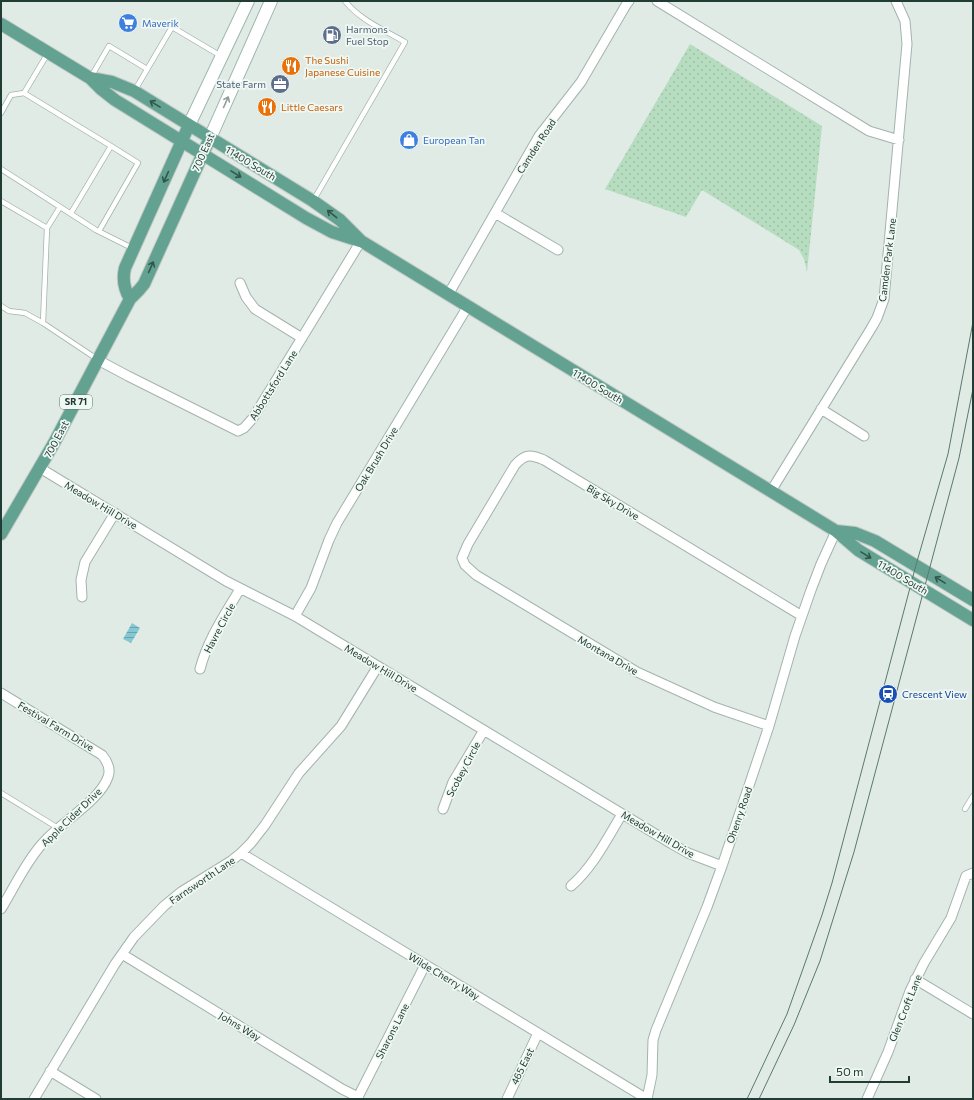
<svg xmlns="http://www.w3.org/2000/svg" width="974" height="1100" font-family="Commissioner,sans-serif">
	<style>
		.grass { fill: url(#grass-dots) }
		.water { fill: url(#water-rules) }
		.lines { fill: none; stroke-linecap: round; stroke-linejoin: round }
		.lane-casing { stroke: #a3b3ad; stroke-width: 6 }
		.street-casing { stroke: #a3b3ad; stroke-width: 11 }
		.secondary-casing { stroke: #9eb7ae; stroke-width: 14 }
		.primary-casing { stroke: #c1c8c6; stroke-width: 14 }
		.lane { stroke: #fff; stroke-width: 4.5 }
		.street { stroke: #fff; stroke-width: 9 }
		.secondary { stroke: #fff; stroke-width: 12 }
		.primary { stroke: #63a291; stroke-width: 12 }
		.tram { stroke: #5a786f; stroke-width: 1 }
		.oneway { stroke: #909e9a }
		.oneway2 { stroke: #31564b }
		.labels { text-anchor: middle; stroke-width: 3.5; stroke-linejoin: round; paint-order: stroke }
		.shield { fill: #f0f8f4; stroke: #5e746e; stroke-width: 1 }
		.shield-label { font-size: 9px; font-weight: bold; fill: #203c34 }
		.shop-label { font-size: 10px; fill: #366cbe; stroke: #f0f8f4; text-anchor: start }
		.service-label { font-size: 10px; fill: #4e5e75; stroke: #f0f8f4; text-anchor: start }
		.food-label { font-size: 10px; fill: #c56008; stroke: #f0f8f4; text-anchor: start }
		.street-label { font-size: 10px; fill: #203c34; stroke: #f0f8f4 }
		.transit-label { font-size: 10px; fill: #164399; stroke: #f0f8f4; text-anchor: start }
	</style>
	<defs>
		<pattern id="grass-dots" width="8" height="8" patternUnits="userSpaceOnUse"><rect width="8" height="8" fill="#b7ddc1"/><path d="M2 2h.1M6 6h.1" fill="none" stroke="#9dbfa6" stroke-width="1.8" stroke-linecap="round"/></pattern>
		<pattern id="water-rules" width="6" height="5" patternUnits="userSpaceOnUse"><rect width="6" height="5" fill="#85c7d2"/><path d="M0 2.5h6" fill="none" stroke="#6ca3ab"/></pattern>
	</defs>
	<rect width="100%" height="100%" fill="#e0ebe6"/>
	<!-- grass -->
	<path class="grass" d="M 690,44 L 822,126 L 807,272 L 804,259 L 799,250 L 702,190 L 686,217 L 605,189 Z"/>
	<!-- water -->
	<path class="water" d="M 132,623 L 140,628 L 131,643 L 123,639 Z"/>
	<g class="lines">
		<defs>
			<path id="lane" d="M 91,77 L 109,46 L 147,69
				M 135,90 L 172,27 L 221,56
				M 24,93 L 111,146 L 71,213
				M 1,113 L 11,95 L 24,93 L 48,53
				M 1,169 L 96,230 L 132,248
				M 1,201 L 47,228 L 43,323
				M 313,201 L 405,42 C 384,30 360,20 345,1
				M 47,228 L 60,207
				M 99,231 L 138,163 L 111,146
				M 1,306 L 9,311 L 25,313 L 43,323 L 97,359
				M 1,793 L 58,828
				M 965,809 L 973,796"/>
			<path id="street" d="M 657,1 L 869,131 L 899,140
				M 495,213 L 558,250
				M 240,283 L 246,297 L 255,309 L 302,338
				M 448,295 L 539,136 L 581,82 L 626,5 L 629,1
				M 98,360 L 128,376 L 238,431 L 244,428 L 253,418 L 361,241
				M 821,409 L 864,436
				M 40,468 L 226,581 L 295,616 L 672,844 L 688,853 L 722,866
				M 771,491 L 872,327 L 877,318 L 884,299 L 907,44 L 905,21 L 896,1
				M 82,597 L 81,580 L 85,562 L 115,513
				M 295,616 L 311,588 L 329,540 L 337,523 L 468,306
				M 200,669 C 208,639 224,616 240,589
				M 1,693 L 102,755 C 107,761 111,769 108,777 C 99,802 59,823 42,844 C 25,863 14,888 1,909
				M 769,726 L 714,707 L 637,672 L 476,575 L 465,565 L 462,558 L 468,544 L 515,465 C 525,454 530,454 544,460 L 802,616
				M 443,809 L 453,782 L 484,730
				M 241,853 L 647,1099
				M 571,886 C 593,867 607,839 622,814
				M 122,954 L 342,1089 L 358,1097 L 425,965
				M 915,979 L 973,1014
				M 50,1071 L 96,1099
				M 34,1099 L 115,964 L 134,937 L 164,906 L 181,892 L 231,861 L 241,853 L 251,843 L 265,825 L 299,773 L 341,726 L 378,666
				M 507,1099 L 538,1033
				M 647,1099 L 652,1075 L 653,1040 L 656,1030 L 707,907 L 722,866 L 769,726 L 795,636 L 811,590 L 821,564 L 836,531
				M 867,1099 L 888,1052 L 910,991 L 924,963 L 951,918 L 966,876 L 973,873"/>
			<path id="secondary" d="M 189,125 L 248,1
				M 210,138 L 271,1"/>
			<path id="primary" d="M 1,24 L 90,78 L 101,89 L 115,100 L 306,218 L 332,232 L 360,241
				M 90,78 L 112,82 L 134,91 L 313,201 L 340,220 L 361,241 L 836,531 L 858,550 L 973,620
				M 130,299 C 124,289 122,280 125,268 L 189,125
				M 836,531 L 855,533 L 875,541 L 973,600
				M 1,534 L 54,443 L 130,299 L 139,290 L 144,284 L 210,138"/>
		</defs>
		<!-- lane casing -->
		<use href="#lane" class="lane-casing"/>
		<!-- street casing -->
		<use href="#street" class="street-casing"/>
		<!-- secondary casing -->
		<use href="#secondary" class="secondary-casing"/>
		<!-- primary casing -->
		<use href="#primary" class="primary-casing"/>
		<!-- lane -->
		<use href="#lane" class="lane"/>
		<!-- street -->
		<use href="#street" class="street"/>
		<!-- secondary -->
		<use href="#secondary" class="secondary"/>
		<!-- primary -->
		<use href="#primary" class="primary"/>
		<!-- tram -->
		<path class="tram" d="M 747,1099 L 787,1014 L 822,915 L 832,883 L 916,565 L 948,454 L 973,322
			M 759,1099 L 794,1025 L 820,961 L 854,852 L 959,458 L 973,389"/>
	</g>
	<!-- one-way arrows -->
	<defs><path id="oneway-shaft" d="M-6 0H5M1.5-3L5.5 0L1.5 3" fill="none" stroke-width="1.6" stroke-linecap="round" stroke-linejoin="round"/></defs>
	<use class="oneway" href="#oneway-shaft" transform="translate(226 102) rotate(-66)"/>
	<g class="oneway2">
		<use href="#oneway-shaft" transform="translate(155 104) rotate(-149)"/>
		<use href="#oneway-shaft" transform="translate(236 174) rotate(32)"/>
		<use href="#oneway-shaft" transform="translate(166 177) rotate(114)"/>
		<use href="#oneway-shaft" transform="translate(332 214) rotate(-142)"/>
		<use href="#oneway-shaft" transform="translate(151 267) rotate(-66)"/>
		<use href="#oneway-shaft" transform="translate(866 555) rotate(32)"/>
		<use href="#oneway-shaft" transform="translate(940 580) rotate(-149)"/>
	</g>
	<!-- icons -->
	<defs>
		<symbol id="supermarket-disc" viewBox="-11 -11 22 22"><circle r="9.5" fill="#3f7fe0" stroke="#f0f8f4"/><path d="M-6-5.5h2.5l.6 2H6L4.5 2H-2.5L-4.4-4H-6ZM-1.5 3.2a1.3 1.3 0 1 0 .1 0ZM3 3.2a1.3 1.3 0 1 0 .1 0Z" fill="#fff"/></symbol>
		<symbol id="fuel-disc" viewBox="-11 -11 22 22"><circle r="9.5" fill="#5c6f8a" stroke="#f0f8f4"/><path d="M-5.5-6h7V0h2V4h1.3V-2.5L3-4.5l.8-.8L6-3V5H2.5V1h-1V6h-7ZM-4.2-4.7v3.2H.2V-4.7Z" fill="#fff"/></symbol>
		<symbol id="restaurant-disc" viewBox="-11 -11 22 22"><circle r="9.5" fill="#e8710a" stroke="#f0f8f4"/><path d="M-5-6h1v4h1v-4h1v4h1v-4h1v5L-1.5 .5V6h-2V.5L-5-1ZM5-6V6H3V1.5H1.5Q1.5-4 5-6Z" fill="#fff"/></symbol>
		<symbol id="office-disc" viewBox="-11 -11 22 22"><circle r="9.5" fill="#5c6f8a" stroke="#f0f8f4"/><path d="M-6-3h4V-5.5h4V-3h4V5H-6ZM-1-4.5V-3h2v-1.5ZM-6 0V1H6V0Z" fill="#fff"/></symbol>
		<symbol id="shop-disc" viewBox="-11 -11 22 22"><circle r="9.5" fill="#3f7fe0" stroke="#f0f8f4"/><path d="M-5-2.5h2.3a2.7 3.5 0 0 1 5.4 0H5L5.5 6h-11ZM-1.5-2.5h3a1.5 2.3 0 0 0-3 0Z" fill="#fff"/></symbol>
		<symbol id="station-disc" viewBox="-11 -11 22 22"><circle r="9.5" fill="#1a4fb4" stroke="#f0f8f4"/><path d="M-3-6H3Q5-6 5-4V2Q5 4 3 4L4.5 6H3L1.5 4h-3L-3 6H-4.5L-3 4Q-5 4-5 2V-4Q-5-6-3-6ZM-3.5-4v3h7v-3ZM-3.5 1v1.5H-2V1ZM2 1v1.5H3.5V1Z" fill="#fff"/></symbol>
	</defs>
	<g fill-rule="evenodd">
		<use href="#supermarket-disc" x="117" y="12" width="22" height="22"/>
		<use href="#fuel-disc" x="321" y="24" width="22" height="22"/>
		<use href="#restaurant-disc" x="280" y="55" width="22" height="22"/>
		<use href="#office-disc" x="269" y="73" width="22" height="22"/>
		<use href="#restaurant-disc" x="256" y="96" width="22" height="22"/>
		<use href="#shop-disc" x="398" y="129" width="22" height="22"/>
		<use href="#station-disc" x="877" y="683" width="22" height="22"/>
	</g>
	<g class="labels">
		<!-- shield labels -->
		<rect class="shield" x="60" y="395" width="32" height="14" rx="3"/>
		<g class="shield-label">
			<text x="76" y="405">SR 71</text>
		</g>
		<!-- shop labels -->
		<g class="shop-label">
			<text x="142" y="27">Maverik</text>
			<text x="423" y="144">European Tan</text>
		</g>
		<!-- service labels -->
		<g class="service-label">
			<text x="346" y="33">Harmons<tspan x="346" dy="12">Fuel Stop</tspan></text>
			<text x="266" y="88" text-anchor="end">State Farm</text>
		</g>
		<!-- food labels -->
		<g class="food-label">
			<text x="305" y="64">The Sushi<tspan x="305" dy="12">Japanese Cuisine</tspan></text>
			<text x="281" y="111">Little Caesars</text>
		</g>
		<!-- street labels -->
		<g class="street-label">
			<text transform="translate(536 146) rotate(-57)" y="4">Camden Road</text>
			<text transform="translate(203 152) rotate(-66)" y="4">700 East</text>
			<text transform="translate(251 163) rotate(31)" y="4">11400 South</text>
			<text transform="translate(887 260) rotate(-83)" y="4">Camden Park Lane</text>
			<text transform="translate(273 385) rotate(-58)" y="4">Abbottsford Lane</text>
			<text transform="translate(598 386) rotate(31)" y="4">11400 South</text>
			<text transform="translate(56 439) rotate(-62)" y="4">700 East</text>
			<text transform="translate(376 459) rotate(-59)" y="4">Oak Brush Drive</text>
			<text transform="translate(613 502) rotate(31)" y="4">Big Sky Drive</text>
			<text transform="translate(101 505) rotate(31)" y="4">Meadow Hill Drive</text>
			<text transform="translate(903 577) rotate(31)" y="4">11400 South</text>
			<text transform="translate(219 628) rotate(-62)" y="4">Havre Circle</text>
			<text transform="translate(608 655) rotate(30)" y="4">Montana Drive</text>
			<text transform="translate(381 668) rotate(31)" y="4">Meadow Hill Drive</text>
			<text transform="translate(56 726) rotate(31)" y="4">Festival Farm Drive</text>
			<text transform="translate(463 769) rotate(-62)" y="4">Scobey Circle</text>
			<text transform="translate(739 815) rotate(-71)" y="4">Ohenry Road</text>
			<text transform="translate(71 817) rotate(-44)" y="4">Apple Cider Drive</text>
			<text transform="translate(658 834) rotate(30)" y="4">Meadow Hill Drive</text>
			<text transform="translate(202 880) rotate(-34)" y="4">Farnsworth Lane</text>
			<text transform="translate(444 976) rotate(31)" y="4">Wilde Cherry Way</text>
			<text transform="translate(905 1008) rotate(-68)" y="4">Glen Croft Lane</text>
			<text transform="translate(240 1026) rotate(31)" y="4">Johns Way</text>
			<text transform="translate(392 1031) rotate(-63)" y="4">Sharons Lane</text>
			<text transform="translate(522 1066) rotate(-64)" y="4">465 East</text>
		</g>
		<!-- transit labels -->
		<g class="transit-label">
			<text x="902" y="698">Crescent View</text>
		</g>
	</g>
	<!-- border -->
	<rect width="974" height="1100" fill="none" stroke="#203c34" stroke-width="4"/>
	<!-- scale -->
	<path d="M830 1076v6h79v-6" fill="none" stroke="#203c34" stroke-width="2"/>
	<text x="836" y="1076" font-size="12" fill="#203c34" stroke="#f0f8f4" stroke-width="3" paint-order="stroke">50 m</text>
</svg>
